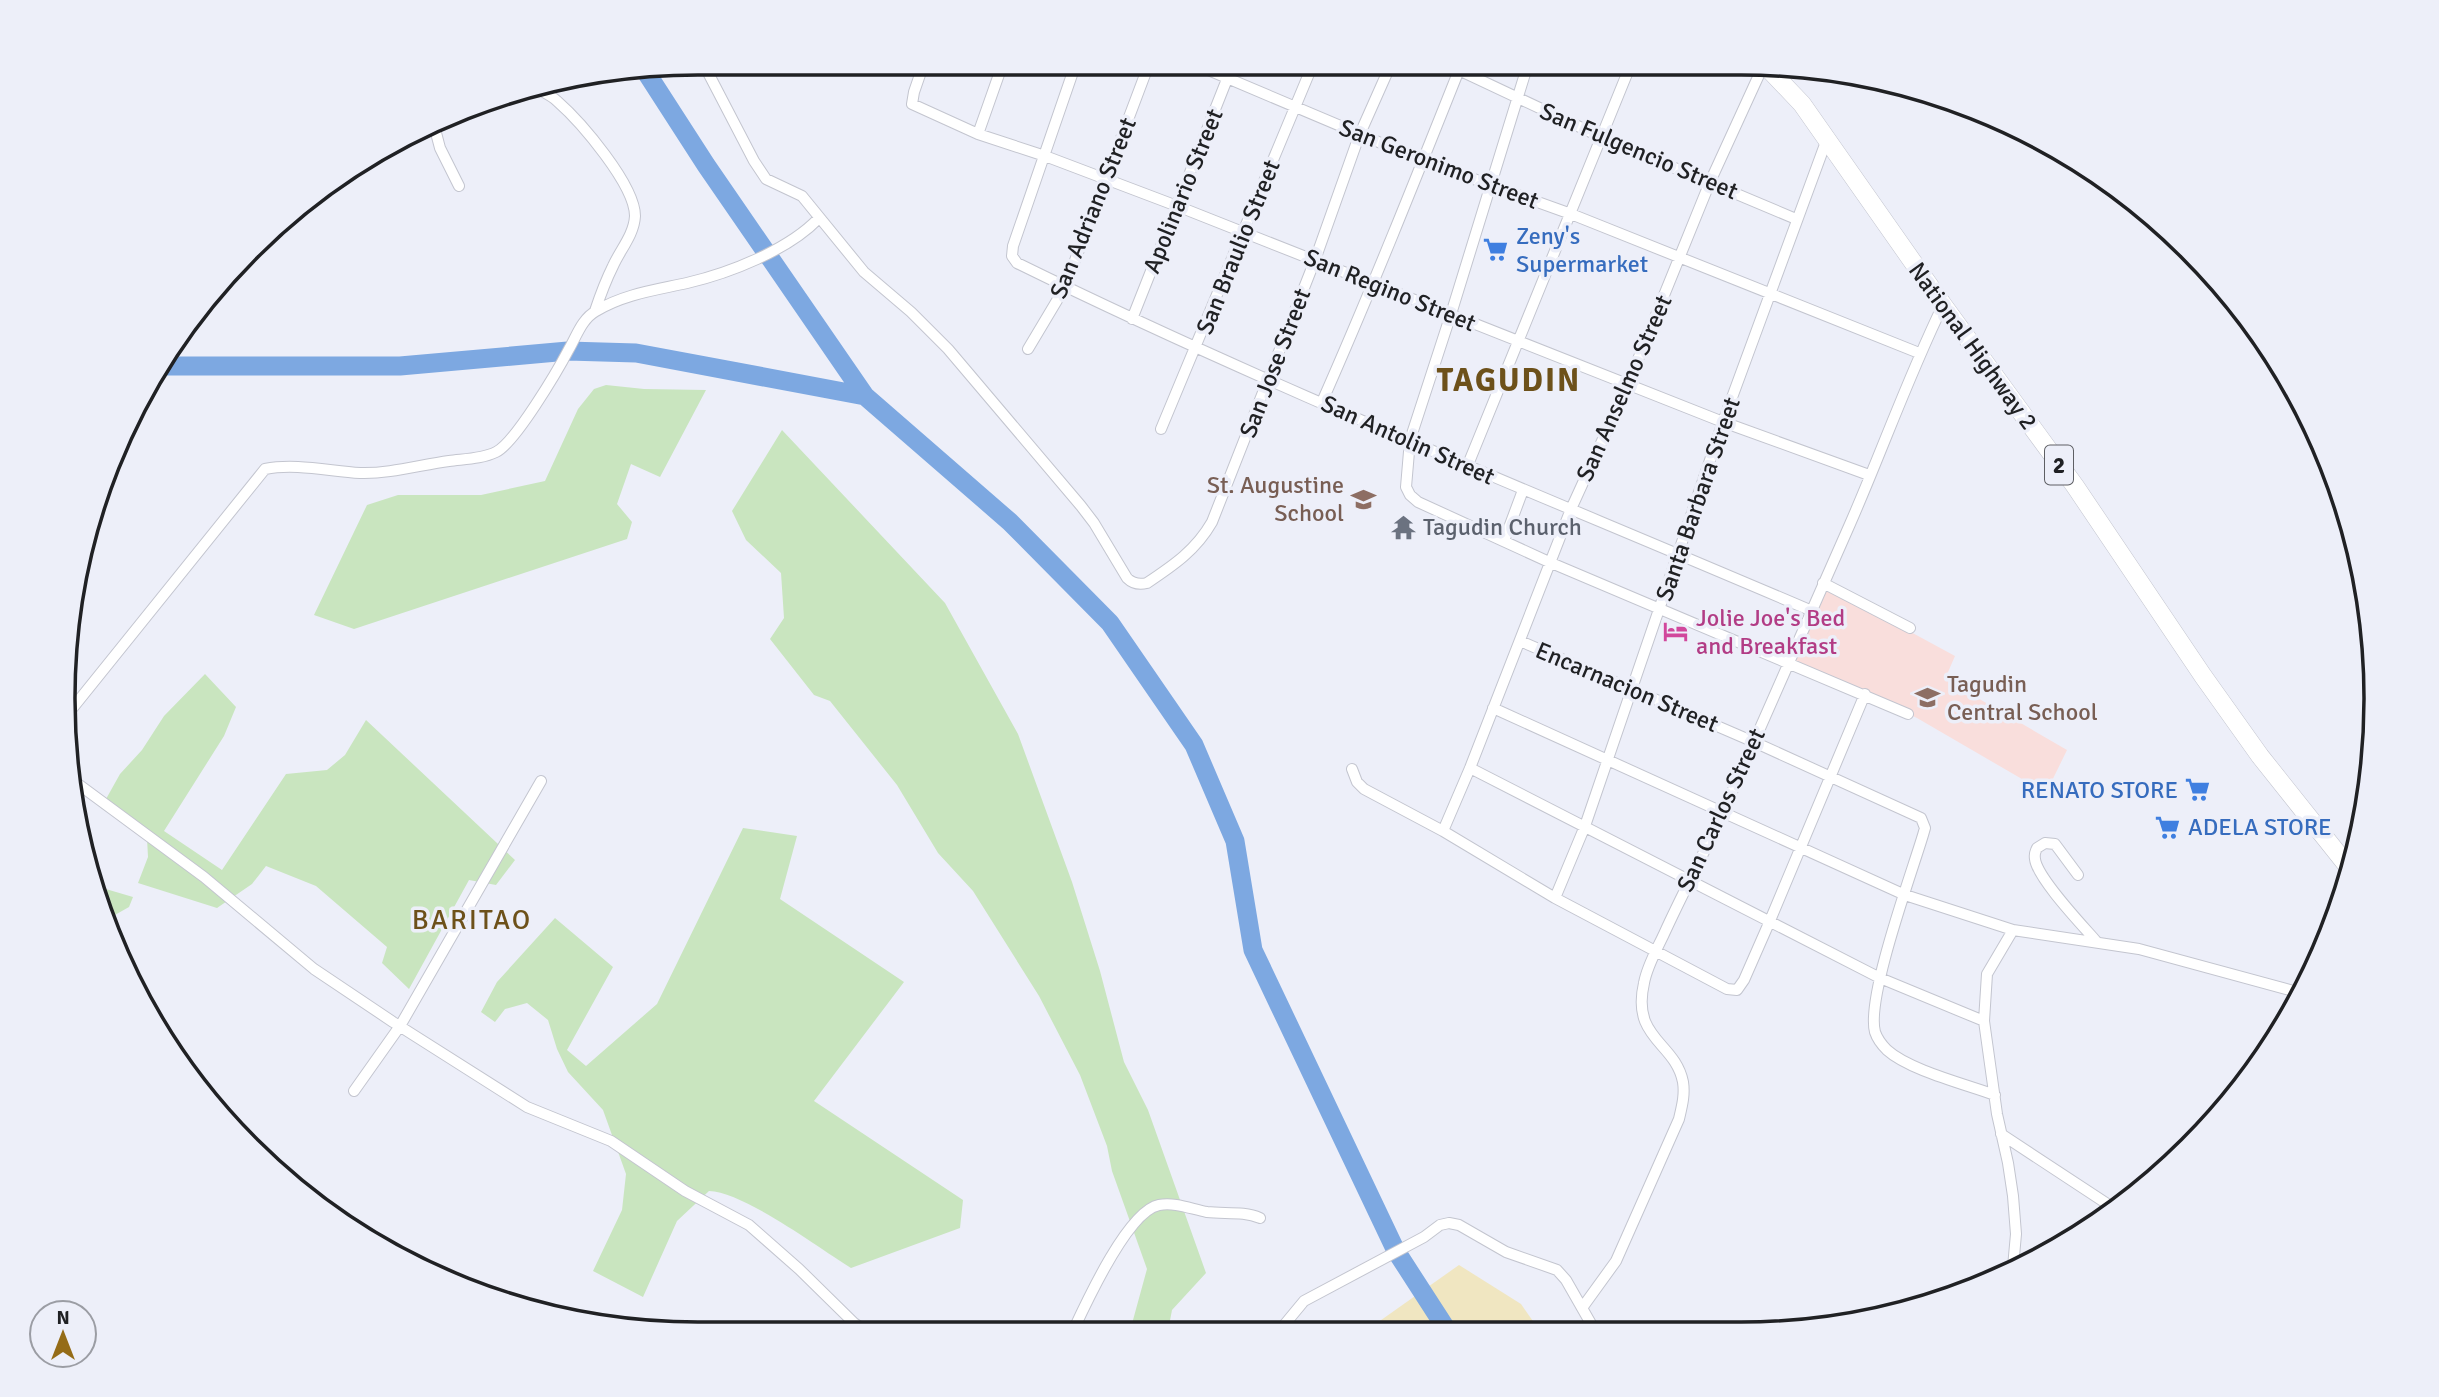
<svg xmlns="http://www.w3.org/2000/svg" width="2439" height="1397" font-family="Signika,sans-serif">
	<style>
		.education { fill: #f9dedc }
		.green { fill: #c9e5bf }
		.sand { fill: #f0e6c1 }
		.lines { fill: none; stroke-linecap: round; stroke-linejoin: round }
		.river { stroke: #7da8e1; stroke-width: 19 }
		.minor-casing { stroke: #c3c5cf; stroke-width: 12 }
		.trunk-casing { stroke: #c3c5cf; stroke-width: 19 }
		.minor { stroke: #fff; stroke-width: 10 }
		.trunk { stroke: #fff; stroke-width: 18 }
		.labels { text-anchor: middle; stroke-width: 7; stroke-linejoin: round; paint-order: stroke }
		.shield { fill: #edeff9; stroke: #5e5f64; stroke-width: 2 }
		.shield-label { font-size: 23px; font-weight: bold; fill: #202124 }
		.street-label { font-size: 24px; fill: #202124; stroke: #edeff9 }
		.shop-label { font-size: 24px; fill: #366cbe; stroke: #edeff9; text-anchor: start }
		.education-label { font-size: 24px; fill: #785e54; stroke: #edeff9; text-anchor: end }
		.worship-label { font-size: 24px; fill: #5b616d; stroke: #edeff9; text-anchor: start }
		.hotel-label { font-size: 24px; fill: #b23c85; stroke: #edeff9; text-anchor: start }
		.quarter-label { font-size: 28px; letter-spacing: 2px; fill: #6d511a; stroke: #edeff9 }
		.district-label { font-size: 32px; font-weight: bold; letter-spacing: 2px; fill: #6d511a; stroke: #edeff9 }
		.rim { fill: none; stroke: #202124; stroke-width: 3.5 }
	</style>
	<rect width="100%" height="100%" fill="#edeff9"/>
	<!-- education -->
	<path class="education" d="M 1825,589 L 1861,605 L 1955,656 L 1945,679 L 2067,750 L 2046,793 L 1917,718 L 1795,660 Z"/>
	<!-- green -->
	<path class="green" d="M 606,385 L 644,389 L 706,390 L 660,477 L 631,464 L 617,504 L 632,522 L 627,539 L 354,629 L 314,615 L 367,505 L 398,495 L 481,495 L 545,481 L 578,409 L 594,389 Z
		M 782,430 L 945,603 L 1018,734 L 1072,882 L 1100,971 L 1124,1062 L 1148,1110 L 1206,1273 L 1172,1310 L 1168,1331 L 1130,1331 L 1147,1269 L 1112,1171 L 1107,1146 L 1080,1075 L 1039,996 L 973,891 L 938,853 L 897,785 L 830,701 L 814,695 L 770,639 L 784,618 L 781,573 L 746,540 L 732,511 Z
		M 205,674 L 236,707 L 224,736 L 164,831 L 222,870 L 286,774 L 327,770 L 345,755 L 366,720 L 515,860 L 496,885 L 469,880 L 409,989 L 382,963 L 387,947 L 316,886 L 266,866 L 252,884 L 217,908 L 138,883 L 148,857 L 147,838 L 101,808 L 120,774 L 142,750 L 164,716 Z
		M 743,828 L 797,836 L 780,899 L 904,982 L 814,1101 L 963,1200 L 960,1228 L 851,1268 C 819,1248 744,1192 709,1191 L 677,1221 L 643,1297 L 593,1271 L 622,1210 L 626,1174 L 603,1110 L 568,1072 L 557,1049 L 548,1020 L 527,1003 L 505,1009 L 495,1022 L 481,1012 L 497,982 L 555,918 L 613,967 L 567,1050 L 586,1066 L 657,1004 Z
		M 99,887 L 133,897 L 129,907 L 106,920 Z"/>
	<!-- sand -->
	<path class="sand" d="M 1459,1265 L 1521,1304 L 1539,1330 L 1367,1330 Z"/>
	<g class="lines">
		<!-- river -->
		<path class="river" d="M 646,72 L 706,165 L 865,396 L 1010,522 L 1110,623 L 1194,745 L 1235,841 L 1253,950 L 1396,1251 L 1447,1330
			M 161,366 L 400,366 L 568,351 L 636,353 L 865,396"/>
		<defs>
			<path id="minor" d="M 703,63 L 754,161 L 766,179 L 802,196 L 864,272 L 911,312 L 948,349 L 1081,506 L 1094,523 L 1127,578 C 1133,584 1139,585 1147,583 C 1174,565 1196,550 1212,522 L 1315,260 L 1359,136 L 1391,64
				M 924,63 L 914,92 L 912,104 L 978,134 L 1045,156 L 1177,206 L 1723,422 L 1869,475
				M 1076,63 L 1013,246 L 1012,256 L 1017,263 C 1277,391 1546,497 1812,611
				M 1194,64 L 1421,160 L 1571,214 L 1919,353
				M 1446,64 L 1601,137 L 1796,219
				M 1528,64 L 1451,314 L 1410,440 L 1406,487 L 1410,495 L 1418,502 L 1549,562 L 1908,714
				M 538,89 C 545,93 552,96 557,101 C 581,122 635,185 635,216 C 634,235 620,250 613,266 C 606,280 600,296 595,311
				M 435,129 L 440,148 L 459,186
				M 978,134 L 1003,63
				M 1132,319 L 1233,64
				M 1028,349 L 1065,287 L 1149,64
				M 1322,402 C 1371,291 1416,178 1461,65
				M 1161,429 L 1313,64
				M 1467,467 L 1631,64
				M 1504,541 L 1523,490
				M 1823,583 L 1910,628
				M 1520,641 L 1754,742 L 1921,818 L 1925,828 L 1923,835 C 1911,875 1866,998 1875,1032 C 1877,1038 1882,1045 1887,1050 C 1909,1070 1965,1084 1995,1095
				M 1493,708 L 1905,895 L 2013,930 L 2139,949 L 2301,993
				M 67,715 L 265,469 C 295,463 329,471 360,473 C 389,474 420,465 449,461 C 463,459 482,459 496,452 C 515,443 558,370 569,349 C 577,335 582,319 596,311 C 624,294 656,290 687,283 C 730,273 788,250 818,219
				M 1470,768 L 1880,978 L 1984,1021
				M 1352,769 L 1357,782 L 1364,789 L 1443,831 L 1555,898 L 1727,989 L 1737,990 L 1744,980 L 1769,923 L 1865,694
				M 74,781 L 204,877 L 314,969 L 393,1022 L 527,1107 L 611,1141 L 685,1191 L 749,1225 L 799,1269 L 854,1323 L 867,1332
				M 1443,831 L 1470,768 L 1571,509 L 1628,384 L 1710,182 L 1764,64
				M 2078,875 L 2055,844 L 2045,843 L 2037,848 C 2035,853 2034,853 2035,859 C 2037,878 2082,925 2096,941
				M 1555,898 L 1585,826 L 1723,422 L 1827,139
				M 354,1091 L 400,1026 L 541,781
				M 2001,1134 L 2115,1209
				M 2013,1267 L 2016,1234 L 2013,1196 L 2008,1163 L 1997,1114 L 1984,1021 L 1987,974 L 2013,930
				M 1582,1308 L 1616,1261 L 1679,1119 C 1682,1106 1685,1095 1683,1082 C 1675,1042 1631,1039 1644,983 C 1647,966 1657,949 1664,934 C 1683,892 1705,852 1724,810 C 1766,715 1808,619 1850,524 C 1882,451 1908,377 1943,305
				M 1280,1330 L 1304,1301 L 1424,1237 L 1440,1225 L 1449,1223 L 1459,1225 L 1506,1252 L 1557,1270 L 1566,1280 L 1594,1329
				M 1073,1331 C 1086,1303 1128,1211 1159,1205 C 1175,1202 1191,1209 1207,1212 C 1225,1214 1244,1211 1260,1218"/>
			<path id="trunk" d="M 1764,64 L 1802,104 L 1943,305 L 2075,486 L 2203,676 L 2260,756 L 2350,869"/>
		</defs>
		<!-- minor casing -->
		<use href="#minor" class="minor-casing"/>
		<!-- trunk casing -->
		<use href="#trunk" class="trunk-casing"/>
		<!-- minor -->
		<use href="#minor" class="minor"/>
		<!-- trunk -->
		<use href="#trunk" class="trunk"/>
	</g>
	<!-- icons -->
	<defs>
		<symbol id="supermarket-bare" viewBox="-9 -9 18 18"><path d="M-6-5.5h2.5l.6 2H6L4.5 2H-2.5L-4.4-4H-6ZM-1.5 3.2a1.3 1.3 0 1 0 .1 0ZM3 3.2a1.3 1.3 0 1 0 .1 0Z" fill="#3f7fe0" stroke="#edeff9" stroke-width="2.5" paint-order="stroke"/></symbol>
		<symbol id="school-bare" viewBox="-9 -9 18 18"><path d="M0-5L7-2L0 1L-7-2ZM-4 1L0 2.5L4 1V4Q0 6-4 4Z" fill="#8d6e63" stroke="#edeff9" stroke-width="2.5" paint-order="stroke"/></symbol>
		<symbol id="temple-bare" viewBox="-9 -9 18 18"><path d="M0-6L5-2H3V0L6.5 2.5H4V6H1.5V3h-3V6H-4V2.5H-6.5L-3 0V-2H-5Z" fill="#6b7280" stroke="#edeff9" stroke-width="2.5" paint-order="stroke"/></symbol>
		<symbol id="hotel-bare" viewBox="-9 -9 18 18"><path d="M-6-4.5h1.5V1H6V5H4.5V3h-9V5H-6ZM-4 0a1.8 1.8 0 1 1 3.6 0ZM.5 0V-2.5h3Q6-2.5 6 0Z" fill="#d1479c" stroke="#edeff9" stroke-width="2.5" paint-order="stroke"/></symbol>
	</defs>
	<g fill-rule="evenodd">
		<use href="#supermarket-bare" x="1478" y="232" width="35" height="35"/>
		<use href="#school-bare" x="1346" y="482" width="35" height="35"/>
		<use href="#temple-bare" x="1386" y="510" width="35" height="35"/>
		<use href="#hotel-bare" x="1658" y="614" width="35" height="35"/>
		<use href="#school-bare" x="1910" y="680" width="35" height="35"/>
		<use href="#supermarket-bare" x="2180" y="772" width="35" height="35"/>
		<use href="#supermarket-bare" x="2150" y="810" width="35" height="35"/>
	</g>
	<g class="labels">
		<!-- shield labels -->
		<rect class="shield" x="2045" y="445.5" width="28" height="39" rx="5"/>
		<g class="shield-label">
			<text x="2059" y="473">2</text>
		</g>
		<!-- street labels -->
		<g class="street-label">
			<text transform="translate(1639 151) rotate(23)" y="8">San Fulgencio Street</text>
			<text transform="translate(1439 164) rotate(21)" y="8">San Geronimo Street</text>
			<text transform="translate(1183 191) rotate(-68)" y="8">Apolinario Street</text>
			<text transform="translate(1093 208) rotate(-68)" y="8">San Adriano Street</text>
			<text transform="translate(1238 247) rotate(-68)" y="8">San Braulio Street</text>
			<text transform="translate(1390 290) rotate(22)" y="8">San Regino Street</text>
			<text transform="translate(1973 346) rotate(54)" y="8">National Highway 2</text>
			<text transform="translate(1275 363) rotate(-69)" y="8">San Jose Street</text>
			<text transform="translate(1624 388) rotate(-66)" y="8">San Anselmo Street</text>
			<text transform="translate(1408 440) rotate(24)" y="8">San Antolin Street</text>
			<text transform="translate(1698 499) rotate(-71)" y="8">Santa Barbara Street</text>
			<text transform="translate(1627 687) rotate(23)" y="8">Encarnacion Street</text>
			<text transform="translate(1721 810) rotate(-65)" y="8">San Carlos Street</text>
		</g>
		<!-- shop labels -->
		<g class="shop-label">
			<text x="1516" y="244">Zeny's<tspan x="1516" dy="28">Supermarket</tspan></text>
			<text x="2178" y="798" text-anchor="end">RENATO STORE</text>
			<text x="2188" y="835">ADELA STORE</text>
		</g>
		<!-- education labels -->
		<g class="education-label">
			<text x="1344" y="493">St. Augustine<tspan x="1344" dy="28">School</tspan></text>
			<text x="1947" y="692" text-anchor="start">Tagudin<tspan x="1947" dy="28">Central School</tspan></text>
		</g>
		<!-- worship labels -->
		<g class="worship-label">
			<text x="1423" y="535">Tagudin Church</text>
		</g>
		<!-- hotel labels -->
		<g class="hotel-label">
			<text x="1696" y="626">Jolie Joe's Bed<tspan x="1696" dy="28">and Breakfast</tspan></text>
		</g>
		<!-- quarter labels -->
		<g class="quarter-label">
			<text x="472" y="929">BARITAO</text>
		</g>
		<!-- district labels -->
		<g class="district-label">
			<text x="1509" y="391">TAGUDIN</text>
		</g>
	</g>
	<!-- crop -->
	<path d="M0 0H2439V1397H0ZM698 75H1741A623 623 0 0 1 2364 698V699A623 623 0 0 1 1741 1322H698A623 623 0 0 1 75 699V698A623 623 0 0 1 698 75Z" fill="#edeff9" fill-rule="evenodd"/>
	<path class="rim" d="M698 75H1741A623 623 0 0 1 2364 698V699A623 623 0 0 1 1741 1322H698A623 623 0 0 1 75 699V698A623 623 0 0 1 698 75Z"/>
	<!-- north arrow -->
	<g transform="translate(63 1334)"><circle r="33" fill="#edeff9" stroke="#9b9da4" stroke-width="2"/>
	<path d="M0-5L12 26L0 18L-12 26Z" fill="#956c17"/>
	<text y="-10" font-size="19" font-weight="bold" text-anchor="middle" fill="#202124">N</text>
	</g>
</svg>
